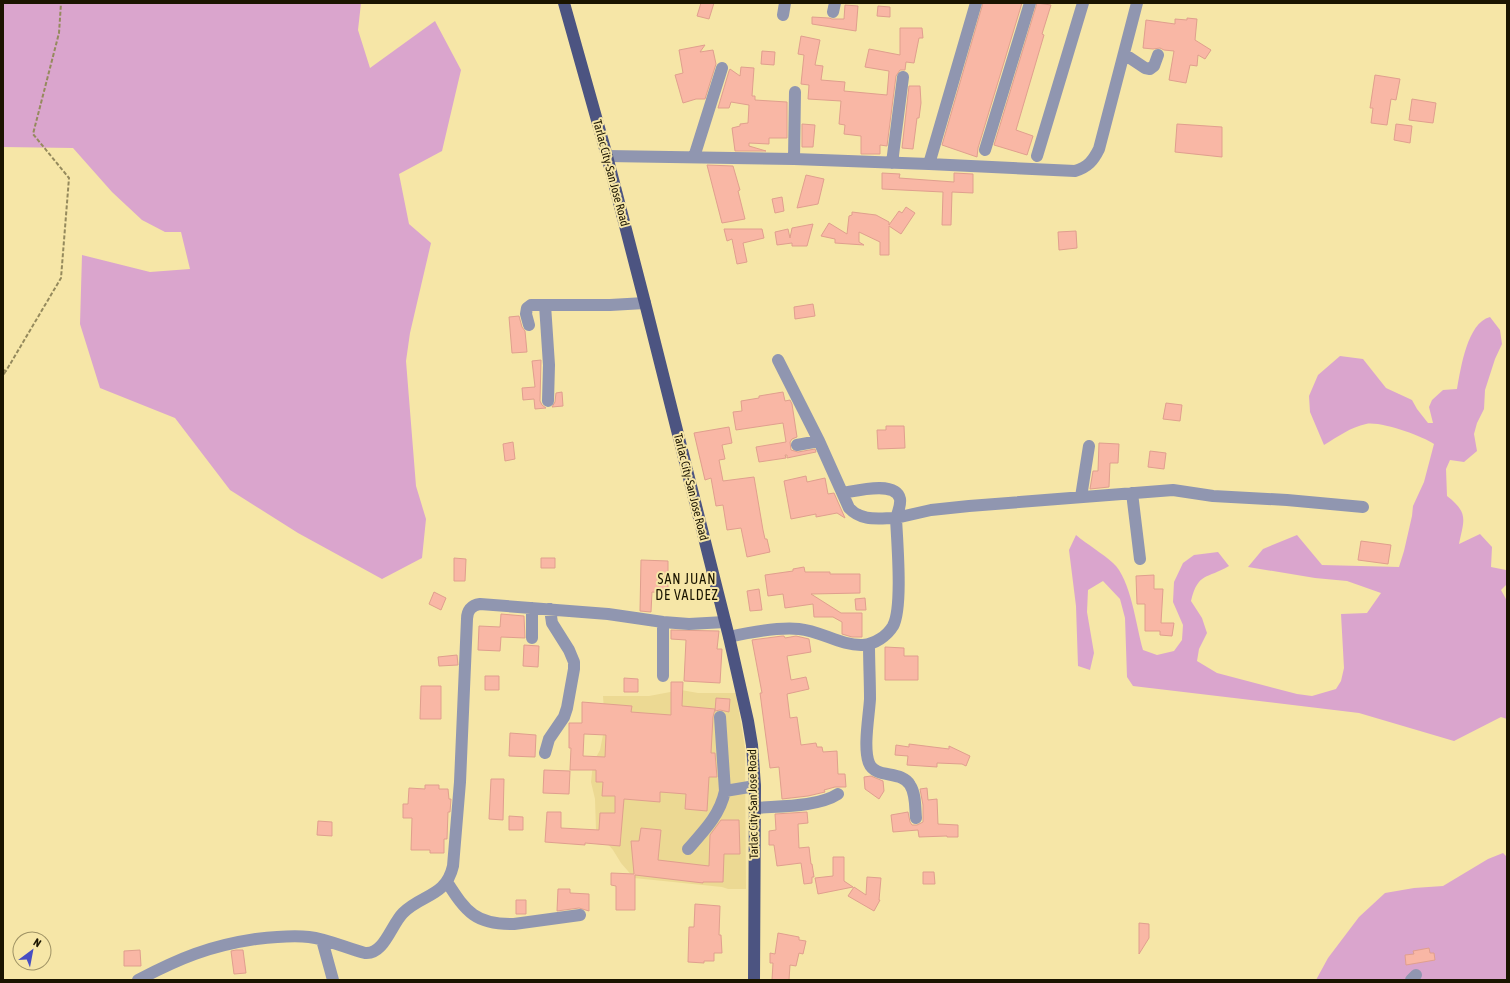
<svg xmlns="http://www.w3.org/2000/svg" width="1510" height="983" font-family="'Asap Condensed',sans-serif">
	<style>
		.built { fill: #ecd993 }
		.green { fill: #daa5cd }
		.building { fill: #f9b7a5; stroke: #e09f8e; fill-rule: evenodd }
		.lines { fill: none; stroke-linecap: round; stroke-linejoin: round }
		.path { stroke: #958a5d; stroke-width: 2; stroke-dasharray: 4 2; stroke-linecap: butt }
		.minor { stroke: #9096b0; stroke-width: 12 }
		.major { stroke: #4c5481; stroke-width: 12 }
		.labels { text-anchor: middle; stroke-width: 4; stroke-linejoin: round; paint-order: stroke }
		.street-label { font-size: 12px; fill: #1a1400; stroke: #f6e6a7 }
		.quarter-label { font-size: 14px; letter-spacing: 1px; fill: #1a1400; stroke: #f6e6a7 }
	</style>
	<rect width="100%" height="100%" fill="#f6e6a7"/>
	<!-- built -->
	<path class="built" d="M 681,690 L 698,693 L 736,693 L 745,748 L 746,889 L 728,889 L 722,887 L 634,878 L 621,863 L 613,850 L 596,830 L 595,799 L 591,782 L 593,763 L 600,750 L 605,725 L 603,696 L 649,696 Z"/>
	<!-- green -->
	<path class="green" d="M 3,3 L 361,3 L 358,30 L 370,68 L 435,21 L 461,70 L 442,151 L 399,174 L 409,224 L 431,243 L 410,333 L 406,361 L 416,486 L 426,519 L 422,558 L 382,579 L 298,533 L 230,490 L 175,418 L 100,388 L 80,324 L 82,255 L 150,272 L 190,269 L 181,232 L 165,232 L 142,220 L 112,192 L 73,148 L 3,147 Z
		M 1490,317 L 1500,330 L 1502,344 L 1495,359 L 1485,390 L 1484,409 L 1477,423 L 1474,434 L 1477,451 L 1464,462 L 1450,460 L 1446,469 L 1447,496 C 1469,513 1464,520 1459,544 L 1480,534 L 1492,547 L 1491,567 L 1506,570 L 1507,584 L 1501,590 C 1503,594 1506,598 1507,602 C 1510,619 1504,638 1507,655 L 1507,719 L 1501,717 L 1454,741 L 1359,713 L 1133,686 L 1127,677 L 1125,618 L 1120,599 L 1103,581 L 1088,590 L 1087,612 L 1094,653 L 1090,670 L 1078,666 L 1076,606 L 1069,550 L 1076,535 C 1088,545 1102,553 1113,563 C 1131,579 1136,626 1143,650 L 1157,655 L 1174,651 L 1182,640 L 1183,625 L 1173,602 L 1174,582 L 1183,563 L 1194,555 L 1218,552 L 1229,566 C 1207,579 1198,572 1191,601 L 1202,618 L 1207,633 L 1199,649 L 1197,661 L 1217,673 L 1297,694 L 1312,696 L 1336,689 L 1341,681 L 1344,668 L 1341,614 L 1367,613 L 1381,593 L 1347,581 L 1315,578 L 1248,567 L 1263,549 L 1297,535 L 1322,565 L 1399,567 L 1404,551 L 1412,516 L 1413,506 L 1424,482 L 1434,444 C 1422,436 1381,421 1366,424 C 1351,427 1337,437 1324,445 L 1310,412 L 1309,396 L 1318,375 L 1340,356 L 1363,359 L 1386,388 L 1412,400 L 1417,409 L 1428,423 L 1433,423 L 1429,407 L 1432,400 L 1443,390 L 1457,389 C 1461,368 1467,323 1490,317 Z
		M 1503,853 L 1507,857 L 1507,980 L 1316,980 L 1328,958 L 1359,917 L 1385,893 L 1414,888 L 1443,886 L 1488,859 Z"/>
	<!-- building -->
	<path class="building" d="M 701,3 L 714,3 L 709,19 L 697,16 Z
		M 983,3 L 1022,3 L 978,148 L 977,157 L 942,145 Z
		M 1037,3 L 1051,5 L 1042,34 L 1044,35 L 1016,130 L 1033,136 L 1027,155 L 994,145 Z
		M 845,5 L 858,6 L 856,31 L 812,24 L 812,17 L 829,18 L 832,19 L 844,19 Z
		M 878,6 L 890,7 L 890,17 L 877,16 Z
		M 1187,18 L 1197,19 L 1195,40 L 1211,50 L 1205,59 L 1198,55 L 1197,66 L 1190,65 L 1186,83 L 1169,80 L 1174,51 L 1164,50 L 1160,48 L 1153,49 L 1143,48 L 1146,20 L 1175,24 L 1175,19 L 1187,20 Z
		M 900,28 L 922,28 L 923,38 L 919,38 L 914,63 L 906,62 L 905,70 L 900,70 L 896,76 L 887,146 L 880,145 L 880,154 L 861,154 L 861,136 L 844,134 L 845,125 L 839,124 L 841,101 L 808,99 L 809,85 L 801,84 L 804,55 L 798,54 L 801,36 L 820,40 L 815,65 L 823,66 L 821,80 L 845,82 L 844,91 L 887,95 L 889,71 L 865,67 L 869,49 L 900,55 Z
		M 705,45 L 700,52 L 713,50 L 716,64 L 705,99 L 696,99 L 683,103 L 675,75 L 683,73 L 679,50 Z
		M 762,51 L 775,52 L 774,65 L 761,64 Z
		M 741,67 L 754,68 L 752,96 L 755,96 L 755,100 L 787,102 L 787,138 L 769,138 L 769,144 L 749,143 L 749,146 L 766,151 L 735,151 L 732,128 L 740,126 L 740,124 L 748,123 L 749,105 L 731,102 L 729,108 L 718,108 L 729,71 L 730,69 L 740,76 Z
		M 1375,75 L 1400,79 L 1396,100 L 1391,99 L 1387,125 L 1371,123 L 1373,108 L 1370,108 Z
		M 909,86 L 920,86 L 921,103 L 919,118 L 917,118 L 913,149 L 902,148 Z
		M 1412,99 L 1436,103 L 1433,123 L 1409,120 Z
		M 802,124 L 815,125 L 813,147 L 802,147 Z
		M 1177,124 L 1222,127 L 1222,157 L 1175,152 Z
		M 1396,124 L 1412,126 L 1410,143 L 1394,140 Z
		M 707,165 L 733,166 L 740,190 L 738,191 L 745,219 L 722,223 Z
		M 882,173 L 900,174 L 899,178 L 954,182 L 954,173 L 973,174 L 973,193 L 952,192 L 951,225 L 942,225 L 943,192 L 882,189 Z
		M 806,175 L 824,179 L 818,204 L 797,208 Z
		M 782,197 L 784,211 L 775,213 L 772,199 Z
		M 906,207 L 915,213 L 901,234 L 889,226 L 889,255 L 880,255 L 880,242 L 859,232 L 859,242 L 864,245 L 835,243 L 835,239 L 821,236 L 829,223 L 847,234 L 849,216 L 852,215 L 852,212 L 876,215 L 889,222 L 889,225 L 899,211 L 902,213 Z
		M 813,224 L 807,246 L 792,246 L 792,243 L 777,245 L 775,232 L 788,229 L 790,238 L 792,228 Z
		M 724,229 L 762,229 L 764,238 L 743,243 L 747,262 L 737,264 L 732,239 L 727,241 Z
		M 1076,231 L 1077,248 L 1059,250 L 1058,232 Z
		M 813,304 L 815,316 L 795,319 L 794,307 Z
		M 519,316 L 522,327 L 525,331 L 527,352 L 512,353 L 509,317 Z
		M 541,360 L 540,401 L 542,405 L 546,408 L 535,409 L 534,399 L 523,400 L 522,388 L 535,387 L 532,361 Z
		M 562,392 L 563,406 L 552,407 L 555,402 L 556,393 Z
		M 783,392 L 785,401 L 790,400 L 792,404 L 797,437 L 792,439 L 790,442 L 791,450 L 798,452 L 815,449 L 816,452 L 787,458 L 787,455 L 785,455 L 786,458 L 759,462 L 756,447 L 786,442 L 783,423 L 736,430 L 733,412 L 742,411 L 741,401 L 759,398 L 759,396 Z
		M 1166,403 L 1182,405 L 1180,421 L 1163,419 Z
		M 886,426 L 904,426 L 905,448 L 878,449 L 877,430 L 886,430 Z
		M 729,427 L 732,443 L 722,445 L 725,459 L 719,460 L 723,481 L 754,477 L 763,530 L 765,539 L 767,539 L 770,552 L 747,557 L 741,528 L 727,530 L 723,505 L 716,506 L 711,478 L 705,480 L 694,433 Z
		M 513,442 L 515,459 L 505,461 L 503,444 Z
		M 1099,443 L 1119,444 L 1118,463 L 1110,463 L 1109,487 L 1090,489 L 1093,471 L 1098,471 Z
		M 1150,451 L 1166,453 L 1164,469 L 1148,467 Z
		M 806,476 L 807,482 L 825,478 L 828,494 L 834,493 L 845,518 L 837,513 L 816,517 L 816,514 L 791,519 L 784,481 Z
		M 1361,541 L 1391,545 L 1388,564 L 1358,560 Z
		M 454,558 L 466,559 L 465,581 L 454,581 Z
		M 541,558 L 555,558 L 555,568 L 541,568 Z
		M 641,560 L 668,561 L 668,593 L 652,592 L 651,612 L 640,611 Z
		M 804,567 L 805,572 L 830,572 L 830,574 L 860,574 L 860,593 L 811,594 L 841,613 L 862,613 L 862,637 L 852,637 L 842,634 L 842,622 L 833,617 L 814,617 L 813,604 L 785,608 L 783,594 L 768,596 L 765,575 L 793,571 L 793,569 Z
		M 1154,575 L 1154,589 L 1163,589 L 1161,623 L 1174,623 L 1172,636 L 1160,635 L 1160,631 L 1145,631 L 1145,604 L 1137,604 L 1136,576 Z
		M 759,589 L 762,610 L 750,611 L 747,591 Z
		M 434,592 L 446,598 L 441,610 L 429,604 Z
		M 865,598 L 866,610 L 856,610 L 855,599 Z
		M 501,614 L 524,616 L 525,638 L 501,637 L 500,651 L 478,650 L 479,626 L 500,627 Z
		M 671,630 L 719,631 L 717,649 L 722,649 L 720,683 L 684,681 L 686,640 L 671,639 Z
		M 782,636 L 784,636 L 785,638 L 796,636 L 809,639 L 811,652 L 787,656 L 791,680 L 806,677 L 809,689 L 787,694 L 790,718 L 797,717 L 801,745 L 816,743 L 817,747 L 822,747 L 823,752 L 837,751 L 838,774 L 845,774 L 846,787 L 835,787 L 824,790 L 825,792 L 808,796 L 782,799 L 779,767 L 770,768 L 760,693 L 762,693 L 752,640 Z
		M 524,645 L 539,646 L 538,667 L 523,666 Z
		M 885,647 L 904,648 L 904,656 L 918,656 L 918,680 L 885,680 Z
		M 457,655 L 458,665 L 439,666 L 438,657 Z
		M 485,676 L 499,676 L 499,690 L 485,690 Z
		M 624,678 L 638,679 L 638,692 L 624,692 Z
		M 671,682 L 683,682 L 682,706 L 715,709 L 713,717 L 711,753 L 715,753 L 717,777 L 709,777 L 707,811 L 685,809 L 686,794 L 660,792 L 660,802 L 624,799 L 620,846 L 585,843 L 585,845 L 545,842 L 547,812 L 561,812 L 561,828 L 599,830 L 600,813 L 615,813 L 615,796 L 602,796 L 603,782 L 596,782 L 596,770 L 570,770 L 571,748 L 569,748 L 569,723 L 582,723 L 582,702 L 632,706 L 631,712 L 671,715 ZM 584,734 L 606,735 L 605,757 L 583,756 Z
		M 421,686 L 441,686 L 441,719 L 420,719 Z
		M 716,698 L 730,699 L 729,712 L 720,710 L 715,711 Z
		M 510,733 L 536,735 L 535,757 L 509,756 Z
		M 909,744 L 949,749 L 949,746 L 970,756 L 966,766 L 962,764 L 937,763 L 937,767 L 907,765 L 908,756 L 895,755 L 896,745 L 909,747 Z
		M 544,770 L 570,771 L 569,794 L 543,793 Z
		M 871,776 L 883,781 L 884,791 L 879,799 L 865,789 L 864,777 Z
		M 491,779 L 504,779 L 503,820 L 489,819 Z
		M 425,785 L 439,785 L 439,789 L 448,789 L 449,799 L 451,799 L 450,812 L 448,812 L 447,839 L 444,839 L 444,853 L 430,853 L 430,850 L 411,850 L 412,818 L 403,818 L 403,804 L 408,804 L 409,788 L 425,789 Z
		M 927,788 L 928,800 L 937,799 L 938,824 L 958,825 L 958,837 L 947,837 L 947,836 L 919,837 L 918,830 L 893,832 L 891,815 L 908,812 L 910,822 L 912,825 L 917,825 L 923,822 L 923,805 L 920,789 Z
		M 807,812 L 808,823 L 798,824 L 799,848 L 809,847 L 811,864 L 812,864 L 814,877 L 812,877 L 812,883 L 804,884 L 801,863 L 777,866 L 774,845 L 769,845 L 769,831 L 776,830 L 775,814 Z
		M 509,816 L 523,817 L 523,830 L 509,830 Z
		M 721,820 L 739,820 L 740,854 L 724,854 L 723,882 L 703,882 L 703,883 L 635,875 L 635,910 L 616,910 L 616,886 L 611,885 L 611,873 L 634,874 L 631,841 L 639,841 L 641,828 L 661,830 L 658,860 L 709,866 L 710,835 Z
		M 318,821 L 332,822 L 332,836 L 317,835 Z
		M 833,857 L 844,857 L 844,881 L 853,887 L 818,894 L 815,878 L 833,876 Z
		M 923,872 L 934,872 L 935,884 L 923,884 Z
		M 867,877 L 881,878 L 879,900 L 880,900 L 874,911 L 848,896 L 854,887 L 866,895 Z
		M 558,889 L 570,889 L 570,893 L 589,894 L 589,911 L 579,908 L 557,911 Z
		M 516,900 L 526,900 L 526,914 L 516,914 Z
		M 695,904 L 720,906 L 719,935 L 721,935 L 722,953 L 714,953 L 714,961 L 704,961 L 704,963 L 688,962 L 689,927 L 694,927 Z
		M 1139,923 L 1149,924 L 1149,938 L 1139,954 Z
		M 778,933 L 799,937 L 799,940 L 806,941 L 803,954 L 799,953 L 796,966 L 790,965 L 789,980 L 772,980 L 773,963 L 770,963 L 770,953 L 775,954 Z
		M 1429,948 L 1430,953 L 1434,953 L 1435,960 L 1406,965 L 1405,955 L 1414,954 L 1413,951 Z
		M 140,950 L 141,966 L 124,966 L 124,951 Z
		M 236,950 L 243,950 L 246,973 L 234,974 L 231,951 Z"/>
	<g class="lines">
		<!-- path -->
		<path class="path" d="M 3,370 L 6,371 L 61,278 L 69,178 L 33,134 L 59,33 L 61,3
			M 3,375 L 6,371"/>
		<!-- minor -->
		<path class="minor" d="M 833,12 L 835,3
			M 783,15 L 785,3
			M 1124,54 L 1145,68 L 1150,69 L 1154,66 L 1158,55
			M 985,150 L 1030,3
			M 607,156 L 794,159 L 929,164 L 1075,171 C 1088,167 1093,161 1099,149 L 1137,3
			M 1037,156 L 1083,3
			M 694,157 L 722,68
			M 794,159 L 795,92
			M 892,163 L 903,77
			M 929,164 L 976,3
			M 529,325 L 526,314 L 527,308 L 531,305 L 545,305
			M 778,360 L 819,441 L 849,508 C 862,522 879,518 896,518 C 898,512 901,505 900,499 C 896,480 856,491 843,493
			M 548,401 L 549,365 L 545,305 L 610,305 L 645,303
			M 797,445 L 819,441
			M 1132,493 L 1140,559
			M 1081,497 L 1089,446
			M 532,608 L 532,638
			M 729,637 C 751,632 776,627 799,629 C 821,631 841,646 863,645 C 875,644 887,636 893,626 C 903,608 897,541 896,518 L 931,510 L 969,506 L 1173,490 L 1213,496 L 1287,500 L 1363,507
			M 869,644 C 869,662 870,681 870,699 C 869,716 863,748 869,763 C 875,779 902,770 910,785 C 916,794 915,808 916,818
			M 663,676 L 663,622
			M 545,753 L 549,739 L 564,717 L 567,708 L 574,669 L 574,662 L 569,650 L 552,623 L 550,609
			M 725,791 L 755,786
			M 755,808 C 780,806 818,807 838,794
			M 688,849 C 704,831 720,815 725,791 L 720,717
			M 447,882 C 466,912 476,925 514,924 L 580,915
			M 322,940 L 333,980
			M 138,980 C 180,958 209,946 256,939 C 273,937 292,935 309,937 C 327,939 346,948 365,953 C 384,955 391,925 403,913 C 422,894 446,897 453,866 L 460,782 L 467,619 C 467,611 471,605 480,604 L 608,614 L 663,622 L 689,624 L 725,622
			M 1411,980 L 1416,975"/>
		<!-- major -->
		<path class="major" d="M 564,3 L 607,156 L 645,303 L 729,637 L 748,721 L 752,745 L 755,786 L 754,980"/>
	</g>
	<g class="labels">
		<!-- street labels -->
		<g class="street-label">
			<text transform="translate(611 173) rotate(75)" y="4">Tarlac City-San Jose Road</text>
			<text transform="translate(691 487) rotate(76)" y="4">Tarlac City-San Jose Road</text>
			<text transform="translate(753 804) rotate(-91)" y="4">Tarlac City-San Jose Road</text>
		</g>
		<!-- quarter labels -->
		<g class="quarter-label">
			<text x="687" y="584">SAN JUAN<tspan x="687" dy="16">DE VALDEZ</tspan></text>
		</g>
	</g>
	<!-- border -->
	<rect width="1510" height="983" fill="none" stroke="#1a1400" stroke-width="8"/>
	<!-- north arrow -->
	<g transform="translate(32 951) rotate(32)"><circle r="19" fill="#f6e6a7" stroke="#9e9264"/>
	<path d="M0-3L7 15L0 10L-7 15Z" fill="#474ec3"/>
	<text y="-6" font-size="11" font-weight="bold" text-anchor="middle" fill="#1a1400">N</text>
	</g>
</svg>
